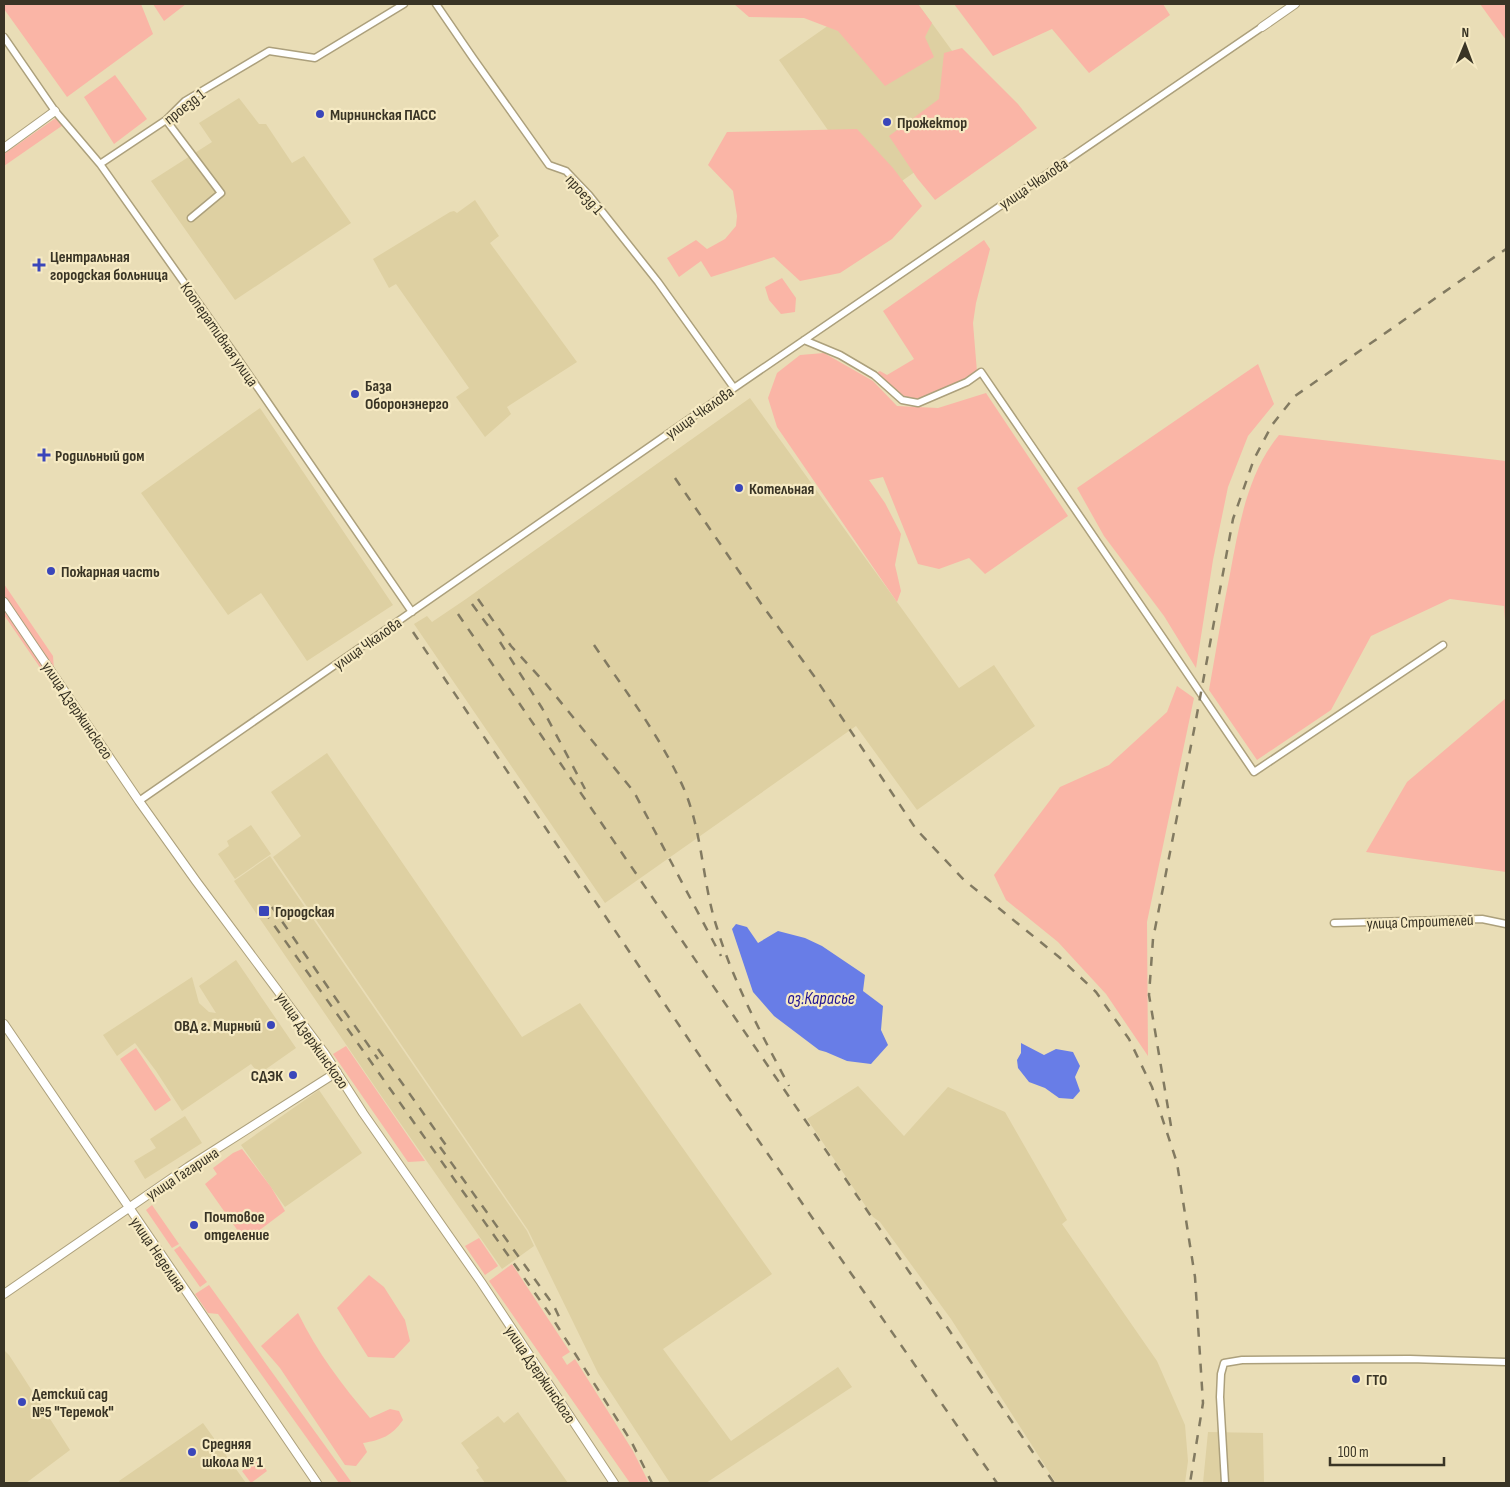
<svg xmlns="http://www.w3.org/2000/svg" width="1510" height="1487" font-family="'Sofia Sans Condensed',sans-serif">
	<style>
		.built { fill: #ded0a2 }
		.green { fill: #fab5a6 }
		.water { fill: #687de7 }
		.lines { fill: none; stroke-linecap: round; stroke-linejoin: round }
		.minor-casing { stroke: #aca07c; stroke-width: 9 }
		.tertiary-casing { stroke: #aca07c; stroke-width: 10 }
		.minor { stroke: #fff; stroke-width: 6 }
		.tertiary { stroke: #fff; stroke-width: 8 }
		.rail { stroke: #827a61; stroke-width: 2.5; stroke-dasharray: 9 9; stroke-linecap: butt }
		.poi-dot { fill: #3a46ba; stroke: #f6eac3; stroke-width: 2 }
		.labels { text-anchor: middle; stroke-width: 4.5; stroke-linejoin: round; paint-order: stroke }
		.street-label { font-size: 16px; fill: #393425; stroke: #f6eac3 }
		.poi-label { font-size: 16px; font-weight: bold; fill: #393425; stroke: #f6eac3; text-anchor: start }
		.water-label { font-size: 18px; font-style: italic; fill: #201494; stroke: #f6eac3 }
	</style>
	<rect width="100%" height="100%" fill="#e9ddb6"/>
	<!-- built -->
	<path class="built" d="M 918,4 L 998,114 L 876,199 L 779,60 L 849,11 Z
		M 239,98 L 259,124 L 266,124 L 292,163 L 304,156 L 351,223 L 235,300 L 151,181 L 212,142 L 199,123 Z
		M 475,200 L 499,236 L 490,243 L 577,362 L 507,407 L 511,414 L 485,437 L 456,397 L 469,388 L 396,284 L 389,288 L 373,259 L 450,212 L 454,211 L 457,213 Z
		M 750,398 L 959,688 L 994,665 L 1035,726 L 917,810 L 856,726 L 605,903 L 414,624 L 427,616 L 432,622 L 466,599 Z
		M 260,408 L 393,605 L 307,661 L 261,593 L 228,615 L 141,493 Z
		M 327,753 L 522,1037 L 580,1003 L 772,1274 L 663,1349 L 731,1441 L 838,1367 L 852,1387 L 706,1483 L 670,1483 L 598,1373 L 528,1230 L 273,857 L 301,836 L 271,792 Z
		M 251,825 L 271,854 L 235,879 L 218,854 L 229,846 L 227,841 Z
		M 270,856 L 527,1231 L 534,1246 L 502,1269 L 382,1097 L 234,881 Z
		M 236,960 L 296,1048 L 259,1074 L 251,1064 L 182,1111 L 156,1071 L 135,1043 L 117,1056 L 103,1035 L 192,977 L 199,1003 L 209,1012 L 216,1013 L 199,986 Z
		M 858,1086 L 904,1136 L 948,1087 L 1005,1112 L 1067,1220 L 1062,1224 L 1157,1361 L 1185,1425 L 1188,1461 L 1185,1483 L 1056,1483 L 951,1319 L 880,1222 L 873,1217 L 807,1119 Z
		M 319,1090 L 362,1153 L 285,1207 L 241,1145 Z
		M 185,1116 L 202,1143 L 145,1179 L 134,1161 L 156,1148 L 150,1139 Z
		M 4,1350 L 9,1355 L 70,1450 L 26,1483 L 4,1483 Z
		M 518,1412 L 568,1483 L 485,1483 L 476,1470 L 479,1468 L 461,1443 L 498,1416 L 504,1423 Z
		M 203,1423 L 246,1483 L 120,1483 L 119,1481 Z
		M 1208,1432 L 1263,1433 L 1264,1483 L 1203,1483 Z"/>
	<!-- green -->
	<path class="green" d="M 4,4 L 141,4 L 153,34 L 67,97 L 4,9 Z
		M 153,4 L 186,4 L 164,21 Z
		M 734,4 L 918,4 L 932,23 L 925,37 L 934,57 L 885,86 L 838,31 L 804,18 L 749,17 Z
		M 954,4 L 1163,4 L 1170,15 L 1089,73 L 1052,29 L 993,56 Z
		M 1480,4 L 1506,4 L 1506,40 Z
		M 962,48 L 1018,104 L 1037,128 L 935,200 L 917,178 L 889,136 L 939,99 L 944,53 Z
		M 115,75 L 147,119 L 114,144 L 84,97 Z
		M 60,115 L 66,123 L 4,166 L 4,154 Z
		M 857,129 L 893,168 L 922,206 L 892,239 L 840,273 L 800,281 L 774,257 L 711,277 L 701,261 L 679,277 L 667,258 L 696,240 L 707,249 L 725,239 L 736,226 L 737,216 L 733,191 L 708,165 L 727,132 Z
		M 984,240 L 990,249 L 976,303 L 973,323 L 977,372 C 961,382 919,408 902,397 C 892,391 884,380 876,373 L 880,371 L 887,375 L 914,359 L 883,311 Z
		M 782,278 L 796,298 L 795,312 L 781,314 L 769,300 L 765,287 Z
		M 824,353 L 873,381 L 897,406 L 938,408 L 986,393 L 1068,516 L 985,574 L 969,558 L 939,569 L 918,564 L 883,477 L 869,480 L 885,503 L 901,534 L 895,565 L 901,591 L 897,602 L 777,427 L 768,398 L 777,373 L 800,355 Z
		M 1258,364 L 1274,404 L 1248,436 L 1228,487 L 1213,560 L 1196,668 L 1164,616 L 1104,536 L 1077,488 Z
		M 1279,435 L 1506,461 L 1506,634 L 1504,606 L 1450,599 L 1371,636 L 1331,710 L 1257,760 L 1209,690 C 1216,651 1222,612 1230,574 C 1239,526 1247,474 1279,435 Z
		M 4,584 L 53,656 L 55,683 L 52,685 L 4,615 Z
		M 1177,686 L 1194,698 L 1147,922 L 1148,1056 L 1106,994 L 1058,942 L 1006,900 L 994,875 L 1060,787 L 1109,765 L 1167,712 Z
		M 1506,698 L 1506,872 L 1366,852 L 1407,782 Z
		M 346,1046 L 425,1161 L 408,1162 L 333,1054 Z
		M 136,1048 L 171,1100 L 155,1111 L 120,1059 Z
		M 242,1149 L 271,1187 L 285,1211 L 245,1241 L 205,1184 L 217,1174 L 213,1168 L 233,1153 Z
		M 152,1205 L 179,1244 L 172,1248 L 146,1210 Z
		M 479,1238 L 498,1266 L 485,1275 L 465,1246 Z
		M 180,1246 L 207,1282 L 200,1287 L 174,1250 Z
		M 512,1264 L 570,1352 L 562,1357 L 567,1365 L 575,1359 L 633,1451 L 649,1483 L 630,1483 L 489,1281 Z
		M 369,1275 L 384,1287 L 405,1320 L 410,1341 L 394,1358 L 368,1357 L 337,1308 Z
		M 209,1285 L 352,1483 L 339,1483 L 218,1314 L 208,1313 L 195,1294 Z
		M 298,1313 C 317,1352 342,1385 370,1418 L 390,1409 L 399,1411 L 403,1420 C 392,1436 381,1440 363,1443 L 367,1452 L 356,1466 L 345,1465 L 280,1368 L 261,1346 Z
		M 259,1460 L 267,1471 L 251,1483 L 242,1471 Z"/>
	<!-- water -->
	<path class="water" d="M 736,924 L 747,927 L 758,943 L 778,931 L 805,938 L 822,946 L 865,975 L 863,991 L 883,1006 L 881,1030 L 888,1045 L 871,1064 L 847,1061 L 826,1052 L 819,1050 L 774,1016 L 753,992 L 732,929 Z
		M 1021,1043 L 1044,1055 L 1056,1049 L 1073,1052 L 1080,1066 L 1075,1077 L 1080,1091 L 1073,1099 L 1059,1098 L 1045,1088 L 1029,1082 L 1018,1068 L 1017,1060 L 1021,1053 Z"/>
	<g class="lines">
		<defs>
			<path id="minor" d="M 436,4 L 473,58 L 549,165 L 566,171 L 589,195 L 658,282 L 734,388
				M 4,37 L 55,111 L 100,164 L 236,356 L 412,612
				M 166,120 L 221,193 L 191,218
				M 100,164 L 166,120 L 185,101 L 269,51 L 315,58 L 404,4
				M 804,340 L 840,355 L 874,375 L 902,400 L 918,403 L 967,382 L 981,372 C 1072,506 1164,638 1254,772 L 1443,645
				M 139,801 L 734,388 L 1262,27
				M 1334,923 L 1482,919 L 1506,924
				M 1225,1483 L 1220,1397 L 1221,1374 L 1224,1363 L 1242,1360 L 1410,1359 L 1506,1362"/>
			<path id="tertiary" d="M 1262,27 L 1295,4
				M 4,148 L 55,111
				M 4,602 L 139,801 L 196,881 L 325,1054 L 363,1113 L 481,1282 L 614,1483
				M 4,1024 L 317,1483
				M 4,1294 L 188,1167 L 337,1072"/>
		</defs>
		<!-- minor casing -->
		<use href="#minor" class="minor-casing"/>
		<!-- tertiary casing -->
		<use href="#tertiary" class="tertiary-casing"/>
		<!-- minor -->
		<use href="#minor" class="minor"/>
		<!-- tertiary -->
		<use href="#tertiary" class="tertiary"/>
		<!-- rail -->
		<path class="rail" d="M 675,478 L 762,605 L 814,676 L 916,829 L 964,880 L 1059,957 L 1096,992 L 1129,1039 L 1152,1087 L 1177,1163 L 1195,1277 L 1203,1403 L 1190,1483
			M 478,599 L 511,646 L 546,684 L 634,792 L 721,956
			M 472,604 L 488,626
			M 458,614 L 1054,1483
			M 413,632 L 708,1068 L 997,1483
			M 500,642 L 542,708 L 585,789
			M 594,645 C 626,692 661,737 684,789 C 703,834 702,882 717,928 C 734,984 762,1035 789,1086
			M 272,907 L 378,1059
			M 264,911 L 549,1313 L 631,1441 L 652,1483
			M 378,1049 L 450,1151
			M 1171,1126 L 1149,995 L 1153,939 L 1195,725 L 1233,519 L 1254,459 L 1272,425 L 1295,396 L 1506,249
			M 440,1147 L 554,1306 L 560,1319"/>
	</g>
	<!-- markers -->
	<g class="poi-dot">
		<circle cx="320" cy="114" r="5"/>
		<circle cx="887" cy="122" r="5"/>
		<path d="M36.5 257.5h5v5h5v5h-5v5h-5v-5h-5v-5h5z"/>
		<circle cx="355" cy="394" r="5"/>
		<path d="M41.5 447.5h5v5h5v5h-5v5h-5v-5h-5v-5h5z"/>
		<circle cx="739" cy="488" r="5"/>
		<circle cx="51" cy="571" r="5"/>
		<rect x="258" y="905" width="12" height="12" rx="2.5"/>
		<circle cx="271" cy="1025" r="5"/>
		<circle cx="293" cy="1075" r="5"/>
		<circle cx="194" cy="1225" r="5"/>
		<circle cx="1356" cy="1379" r="5"/>
		<circle cx="22" cy="1402" r="5"/>
		<circle cx="192" cy="1452" r="5"/>
	</g>
	<g class="labels">
		<!-- street labels -->
		<g class="street-label">
			<text transform="translate(184 106) rotate(-38)" y="6">проезд 1</text>
			<text transform="translate(1033 183) rotate(-34)" y="6">улица Чкалова</text>
			<text transform="translate(585 194) rotate(48)" y="6">проезд 1</text>
			<text transform="translate(220 334) rotate(55)" y="6">Кооперативная улица</text>
			<text transform="translate(699 412) rotate(-35)" y="6">улица Чкалова</text>
			<text transform="translate(367 643) rotate(-35)" y="6">улица Чкалова</text>
			<text transform="translate(78 710) rotate(56)" y="6">улица Дзержинского</text>
			<text transform="translate(1420 921) rotate(-2)" y="6">улица Строителей</text>
			<text transform="translate(313 1040) rotate(55)" y="6">улица Дзержинского</text>
			<text transform="translate(182 1173) rotate(-33)" y="6">улица Гагарина</text>
			<text transform="translate(159 1254) rotate(56)" y="6">улица Неделина</text>
			<text transform="translate(541 1374) rotate(56)" y="6">улица Дзержинского</text>
		</g>
		<!-- poi labels -->
		<g class="poi-label">
			<text x="330" y="120">Мирнинская ПАСС</text>
			<text x="897" y="128">Прожектор</text>
			<text x="50" y="262">Центральная<tspan x="50" dy="18">городская больница</tspan></text>
			<text x="365" y="391">База<tspan x="365" dy="18">Оборонэнерго</tspan></text>
			<text x="55" y="461">Родильный дом</text>
			<text x="749" y="494">Котельная</text>
			<text x="61" y="577">Пожарная часть</text>
			<text x="275" y="917">Городская</text>
			<text x="261" y="1031" text-anchor="end">ОВД г. Мирный</text>
			<text x="283" y="1081" text-anchor="end">СДЭК</text>
			<text x="204" y="1222">Почтовое<tspan x="204" dy="18">отделение</tspan></text>
			<text x="1366" y="1385">ГТО</text>
			<text x="32" y="1399">Детский сад<tspan x="32" dy="18">№5 "Теремок"</tspan></text>
			<text x="202" y="1449">Средняя<tspan x="202" dy="18">школа № 1</tspan></text>
		</g>
		<!-- water labels -->
		<g class="water-label">
			<text x="821" y="1004">оз.Карасье</text>
		</g>
	</g>
	<!-- border -->
	<rect width="1510" height="1487" fill="none" stroke="#393425" stroke-width="10"/>
	<!-- north arrow -->
	<g transform="translate(1465 45) rotate(1)" stroke="#f6eac3" stroke-width="4" paint-order="stroke">
	<path d="M0-4L9 19L0 12L-9 19Z" fill="#393425"/>
	<text y="-8" font-size="14" font-weight="bold" text-anchor="middle" fill="#393425">N</text>
	</g>
	<!-- scale -->
	<path d="M1330 1457v8h114v-8" fill="none" stroke="#393425" stroke-width="2.5"/>
	<text x="1338" y="1457" font-size="15" fill="#393425" stroke="#f6eac3" stroke-width="4" paint-order="stroke">100 m</text>
</svg>
